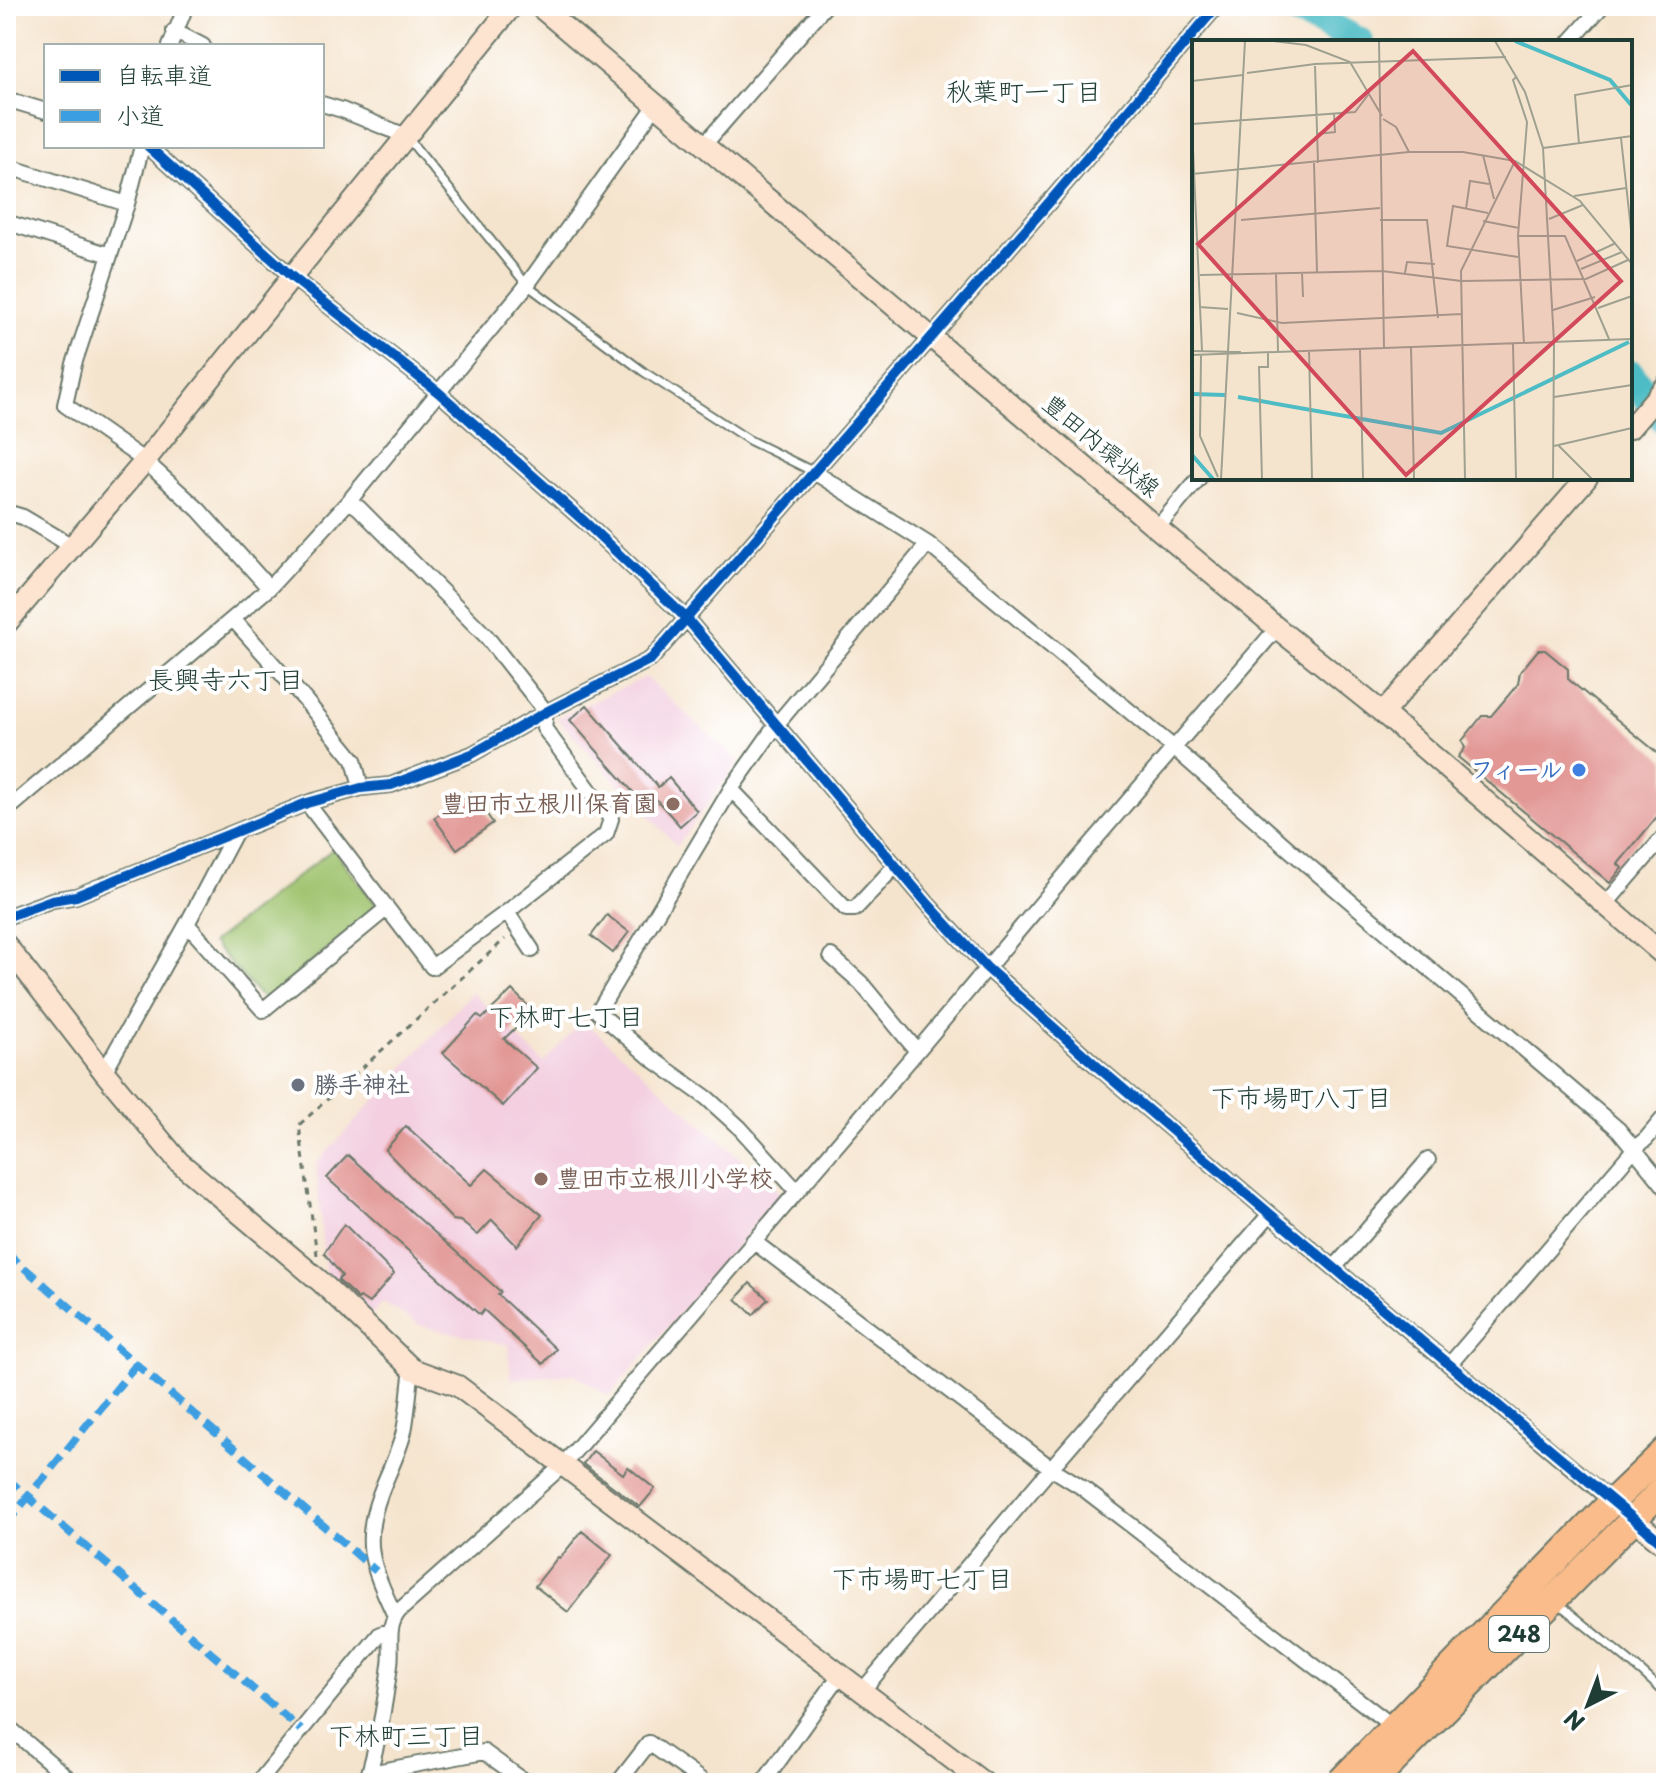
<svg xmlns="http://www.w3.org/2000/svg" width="1672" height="1789" font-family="'Playpen Sans','Klee One',sans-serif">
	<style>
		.built { fill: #f3cfe0 }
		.green { fill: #9ec26c; stroke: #5e8050; stroke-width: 2 }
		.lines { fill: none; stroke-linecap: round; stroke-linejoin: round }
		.river { stroke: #4dbcc5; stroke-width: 30 }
		.building { fill: #e29895 }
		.lane-casing { stroke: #6a776a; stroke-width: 11 }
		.street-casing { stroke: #6a776a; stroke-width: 18 }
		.secondary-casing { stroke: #6a776a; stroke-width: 24 }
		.highway-casing { stroke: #6a776a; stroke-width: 30 }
		.path { stroke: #6a776a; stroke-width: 3; stroke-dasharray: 6 6; stroke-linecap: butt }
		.lane { stroke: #fff; stroke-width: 7 }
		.street { stroke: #fff; stroke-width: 14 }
		.secondary { stroke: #fde4d0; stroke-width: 20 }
		.highway { stroke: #f9bc8a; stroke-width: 26 }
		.quiet { stroke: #3c9ee2; stroke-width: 8; stroke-dasharray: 16 8; stroke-linecap: butt }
		.cycleway-casing { stroke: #fff; stroke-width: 15 }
		.cycleway { stroke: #0057b8; stroke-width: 10 }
		.shop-dot { fill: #3f7fe0; stroke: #fff; stroke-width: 3 }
		.education-dot { fill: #8d6e63; stroke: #fff; stroke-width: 3 }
		.worship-dot { fill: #6b7280; stroke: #fff; stroke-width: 3 }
		.labels { text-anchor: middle; stroke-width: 8; stroke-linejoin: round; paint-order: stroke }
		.shield { fill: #fff; stroke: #627771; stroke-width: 2 }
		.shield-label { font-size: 22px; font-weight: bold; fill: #1f3d34 }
		.street-label { font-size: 24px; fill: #1f3d34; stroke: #fff }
		.shop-label { font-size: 24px; font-weight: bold; fill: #366cbe; stroke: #fff; text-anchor: end }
		.education-label { font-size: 24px; font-weight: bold; fill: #785e54; stroke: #fff; text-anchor: end }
		.worship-label { font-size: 24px; font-weight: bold; fill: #5b616d; stroke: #fff; text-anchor: start }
		.neighbourhood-label { font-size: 26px; fill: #1f3d34; stroke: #fff }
		.inset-river { fill: none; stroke: #4dbcc5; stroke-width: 4 }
		.inset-road { fill: none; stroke: #9fa190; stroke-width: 2 }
		.view { fill: #d1495b; fill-opacity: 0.15; stroke: #d1495b; stroke-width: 4 }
		.inset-edge { fill: none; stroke: #1f3d34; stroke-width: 4 }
	</style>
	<rect width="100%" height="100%" fill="#fff"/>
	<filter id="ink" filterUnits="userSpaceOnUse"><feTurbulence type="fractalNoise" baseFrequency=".0125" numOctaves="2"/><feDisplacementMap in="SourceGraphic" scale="16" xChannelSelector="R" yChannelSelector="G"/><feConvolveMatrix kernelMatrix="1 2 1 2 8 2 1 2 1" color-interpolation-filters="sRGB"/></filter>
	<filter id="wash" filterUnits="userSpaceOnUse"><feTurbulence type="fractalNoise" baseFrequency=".006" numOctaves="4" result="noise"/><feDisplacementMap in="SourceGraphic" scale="32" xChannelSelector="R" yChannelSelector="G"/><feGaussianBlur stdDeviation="1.8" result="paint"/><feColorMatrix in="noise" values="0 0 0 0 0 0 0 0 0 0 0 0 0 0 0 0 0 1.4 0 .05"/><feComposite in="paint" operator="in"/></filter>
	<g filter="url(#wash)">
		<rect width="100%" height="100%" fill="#f5e4cd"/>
		<!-- built -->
		<path class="built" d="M 646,677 L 739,762 L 677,846 L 557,718 Z
			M 472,992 L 544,1063 L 583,1020 L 781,1194 L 609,1396 L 574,1374 L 511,1379 L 508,1345 L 421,1326 L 383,1302 L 369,1317 L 325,1275 L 316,1164 Z"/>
		<!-- green -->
		<path class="green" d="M 333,849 L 375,903 L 374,911 L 268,998 L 260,996 L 212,943 Z"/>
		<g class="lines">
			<!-- river -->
			<path class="river" d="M 1281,6 L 1318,20 L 1359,42
				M 1630,374 L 1666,421"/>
		</g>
		<g id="blocks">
			<!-- building -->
			<path class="building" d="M 1538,650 L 1545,650 L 1568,669 L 1568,679 L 1666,760 L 1666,806 L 1618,864 L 1622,868 L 1610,883 L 1458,757 L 1465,748 L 1462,741 L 1482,716 L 1491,716 L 1518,684 L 1520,672 Z
				M 587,705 L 658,787 L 669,778 L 697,811 L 680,826 L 655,798 L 646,807 L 570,720 Z
				M 471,792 L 493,823 L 457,849 L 434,818 Z
				M 607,915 L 629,932 L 613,953 L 591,936 Z
				M 512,990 L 533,1011 L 504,1039 L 537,1068 L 503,1106 L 443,1053 L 477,1015 L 482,1019 Z
				M 406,1126 L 471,1185 L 487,1169 L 542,1215 L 517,1246 L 492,1220 L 478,1235 L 460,1221 L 453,1220 L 385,1150 Z
				M 348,1155 L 501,1292 L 498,1295 L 556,1349 L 543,1364 L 484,1310 L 480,1315 L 327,1178 Z
				M 344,1224 L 394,1274 L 369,1303 L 360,1297 L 358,1299 L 338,1280 L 342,1276 L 324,1253 Z
				M 750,1283 L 768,1299 L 753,1315 L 736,1299 Z
				M 593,1451 L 623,1474 L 628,1467 L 655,1489 L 640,1507 L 583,1464 Z
				M 582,1531 L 612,1555 L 568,1612 L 535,1586 L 558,1557 L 560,1558 Z"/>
		</g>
	</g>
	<g filter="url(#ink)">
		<use href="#blocks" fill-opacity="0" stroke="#6a776a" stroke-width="2"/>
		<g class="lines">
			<defs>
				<path id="lane" d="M 407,137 L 527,285 L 644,372 L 749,440 L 814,472
					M 1558,1603 L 1642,1672 L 1666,1694"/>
				<path id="street" d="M 174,31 L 203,46
					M 1570,42 L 1602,6
					M 170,46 L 186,6
					M 6,99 L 46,111
					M 322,104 L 342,110 L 406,136
					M 142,146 L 127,204 L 74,364 L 65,405 L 145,461 L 199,510 L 269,588
					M 148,146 L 292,277 L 438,392 L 585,522 L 687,619 L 928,904 L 986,967 L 1100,1069 L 1270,1214 L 1615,1504
					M 703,146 L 825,6
					M 6,166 L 127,204
					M 6,222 L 110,255
					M 814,472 L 928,544 L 1174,748 L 1290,850 L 1618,1129 L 1666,1188
					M 6,512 L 23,517 L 72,546
					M 1157,528 L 1199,478
					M 233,619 L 305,700 L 354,760 L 361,788
					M 731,789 L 846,909 L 855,909 L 896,865
					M 307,803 L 432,967 L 507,912 L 606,834 L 611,819 L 544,728 L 546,712 L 486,636 L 359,508 L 349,501
					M 6,811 L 269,588 L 349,501 L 527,285 L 657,104
					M 1605,905 L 1666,834
					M 507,912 L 532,950
					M 6,917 L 52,900 L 76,896 L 307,803 L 361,788 L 391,785 L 472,754 L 546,712 L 651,659 L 1052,199 L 1217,6
					M 187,924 L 263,1010 L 386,909
					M 831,956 L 861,983 L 917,1051
					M 104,1072 L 187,924 L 235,833
					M 796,1190 L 740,1128 L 707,1098 L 651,1058 L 598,1012 L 731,789 L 777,724 L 928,544
					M 753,1241 L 1051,1468 L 1080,1486 L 1395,1728
					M 1334,1268 L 1428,1160
					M 1450,1364 L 1635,1148 L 1646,1139 L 1666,1115
					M 395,1616 C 370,1562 361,1541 384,1484 C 391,1467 400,1449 404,1431 C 408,1411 409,1389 412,1369
					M 862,1691 L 1051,1468 L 1270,1214
					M 6,1725 L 74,1783
					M 370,1773 L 484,1752 L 527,1783
					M 258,1783 L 380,1634 L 390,1631
					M 366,1783 C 378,1745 385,1704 390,1665 C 393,1646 385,1628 399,1611 L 562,1466 L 919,1049 L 1081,856 L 1277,628
					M 618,1783 L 649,1743 L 705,1783
					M 763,1783 L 840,1675"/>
				<path id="secondary" d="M 539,6 L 1157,528 L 1277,628 L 1383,713 L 1666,957
					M 1630,428 L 1666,386
					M 6,624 L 145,461 L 292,277 L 512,6
					M 1383,713 L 1587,478
					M 6,945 L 104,1072 L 179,1162 L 321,1282 L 412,1369 L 458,1386 L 984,1783
					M 1633,1519 L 1666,1546"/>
				<path id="highway" d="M 1339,1783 L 1612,1502 L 1666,1450
					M 1372,1783 L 1666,1486"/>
			</defs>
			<!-- lane casing -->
			<use href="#lane" class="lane-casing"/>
			<!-- street casing -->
			<use href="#street" class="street-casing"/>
			<!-- secondary casing -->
			<use href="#secondary" class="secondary-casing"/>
			<!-- highway casing -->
			<use href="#highway" class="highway-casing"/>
			<!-- path -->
			<path class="path" d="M 317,1255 L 299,1125 L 505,939"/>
			<!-- lane -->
			<use href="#lane" class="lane"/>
			<!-- street -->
			<use href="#street" class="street"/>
			<!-- secondary -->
			<use href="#secondary" class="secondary"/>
			<!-- highway -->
			<use href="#highway" class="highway"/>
			<!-- quiet -->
			<path class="quiet" d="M 6,1252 L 376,1571
				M 6,1478 L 301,1730
				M 6,1524 L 136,1365"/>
			<defs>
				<path id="cycleway" d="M 148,146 L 292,277 L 438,392 L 585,522 L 687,619 L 928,904 L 986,967 L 1100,1069 L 1270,1214 L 1666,1546
					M 6,917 L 52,900 L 76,896 L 307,803 L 361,788 L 391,785 L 472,754 L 546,712 L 651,659 L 1052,199 L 1217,6"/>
			</defs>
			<!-- cycleway casing -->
			<use href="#cycleway" class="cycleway-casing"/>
			<!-- cycleway -->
			<use href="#cycleway" class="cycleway"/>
		</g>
	</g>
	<!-- markers -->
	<circle class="shop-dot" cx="1579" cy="770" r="8"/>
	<g class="education-dot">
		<circle cx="673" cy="804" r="8"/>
		<circle cx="541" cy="1179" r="8"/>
	</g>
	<circle class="worship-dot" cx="298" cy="1085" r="8"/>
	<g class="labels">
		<!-- shield labels -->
		<rect class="shield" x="1489" y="1616" width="60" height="36" rx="6"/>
		<g class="shield-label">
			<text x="1519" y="1642">248</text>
		</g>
		<!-- street labels -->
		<g class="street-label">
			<text transform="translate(1101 446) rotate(40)" y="8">豊田内環状線</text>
		</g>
		<!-- shop labels -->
		<g class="shop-label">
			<text x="1563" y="778">フィール</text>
		</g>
		<!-- education labels -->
		<g class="education-label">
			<text x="657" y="812">豊田市立根川保育園</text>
			<text x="557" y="1187" text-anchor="start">豊田市立根川小学校</text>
		</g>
		<!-- worship labels -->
		<g class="worship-label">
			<text x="314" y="1093">勝手神社</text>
		</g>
		<!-- neighbourhood labels -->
		<g class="neighbourhood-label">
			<text x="1024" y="101">秋葉町一丁目</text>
			<text x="226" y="689">長興寺六丁目</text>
			<text x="566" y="1026">下林町七丁目</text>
			<text x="1301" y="1107">下市場町八丁目</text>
			<text x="922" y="1588">下市場町七丁目</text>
			<text x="406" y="1745">下林町三丁目</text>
		</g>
	</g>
	<!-- overview -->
	<g transform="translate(1192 40)">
		<rect width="440" height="440" fill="#f5e4cd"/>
		<path class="inset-river" d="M 323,1 L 418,40 L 440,66M 0,354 L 33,355M 46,357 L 249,393 L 437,302M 0,415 L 21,439"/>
		<path class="inset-road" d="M 81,1 L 114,5 L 158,22 L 190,76M 187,1 L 192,308M 303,1 L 333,52 L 351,108 L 362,302 L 361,439M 123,26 L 126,123M 55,33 L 123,24 L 314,17M 325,36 L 321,40 L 335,82 L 326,196 L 332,304M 0,41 L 51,35M 191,79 L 204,87 L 217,112M 0,84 L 163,72 L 176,55M 0,87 L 10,311M 124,94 L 143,92 L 142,73M 429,98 L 440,199M 387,104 L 383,55 L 440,45M 351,108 L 440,96M 291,115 L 302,159M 122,123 L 125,232M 0,134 L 217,112 L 271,112 L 323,121 L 388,161 L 440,224M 382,156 L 434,148M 274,169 L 278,141 L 297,144M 296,173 L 261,166 L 255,206 L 326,217M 357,179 L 391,165M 49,180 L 188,168M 188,180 L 235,180 L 246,278M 291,181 L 327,188M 326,196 L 373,196 L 417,299M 385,221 L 424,203M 389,229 L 430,212M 110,232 L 111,257M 84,233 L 86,311M 213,233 L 215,222 L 243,224M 8,235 L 190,231 L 269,241 L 394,239 L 436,220M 7,267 L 36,269M 406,268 L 440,256M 361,270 L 403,257M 45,273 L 90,283 L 269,274M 321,304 L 324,439M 219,307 L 222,439M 117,310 L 120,439M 168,310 L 171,439M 0,311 L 49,312M 0,315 L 440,299M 9,315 L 8,396 L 26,437M 362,357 L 440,345M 366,405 L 400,439M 362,406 L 440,388M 29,439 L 53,1M 70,439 L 67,327 L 76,327 L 76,312M 273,439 L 269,231 L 323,121"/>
		<path class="view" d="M 221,11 L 429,241 L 214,435 L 6,204 Z"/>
		<rect width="440" height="440" class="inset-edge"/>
	</g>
	<!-- margin -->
	<rect width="1672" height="1789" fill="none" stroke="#fff" stroke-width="32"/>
	<!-- legend -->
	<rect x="44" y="44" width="280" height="104" fill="#ffffff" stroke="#a5b1ae" stroke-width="2"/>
	<rect x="60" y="70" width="40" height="12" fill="#0057b8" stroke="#a5b1ae" stroke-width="2"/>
	<text x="116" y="84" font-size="24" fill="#1f3d34">自転車道</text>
	<rect x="60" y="110" width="40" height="12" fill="#3c9ee2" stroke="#a5b1ae" stroke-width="2"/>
	<text x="116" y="124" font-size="24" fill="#1f3d34">小道</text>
	<!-- north arrow -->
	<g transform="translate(1588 1705) rotate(222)" stroke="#ffffff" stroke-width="6" paint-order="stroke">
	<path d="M0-6L14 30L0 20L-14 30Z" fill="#1f3d34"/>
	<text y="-12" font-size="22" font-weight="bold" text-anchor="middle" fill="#1f3d34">N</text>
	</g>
</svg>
